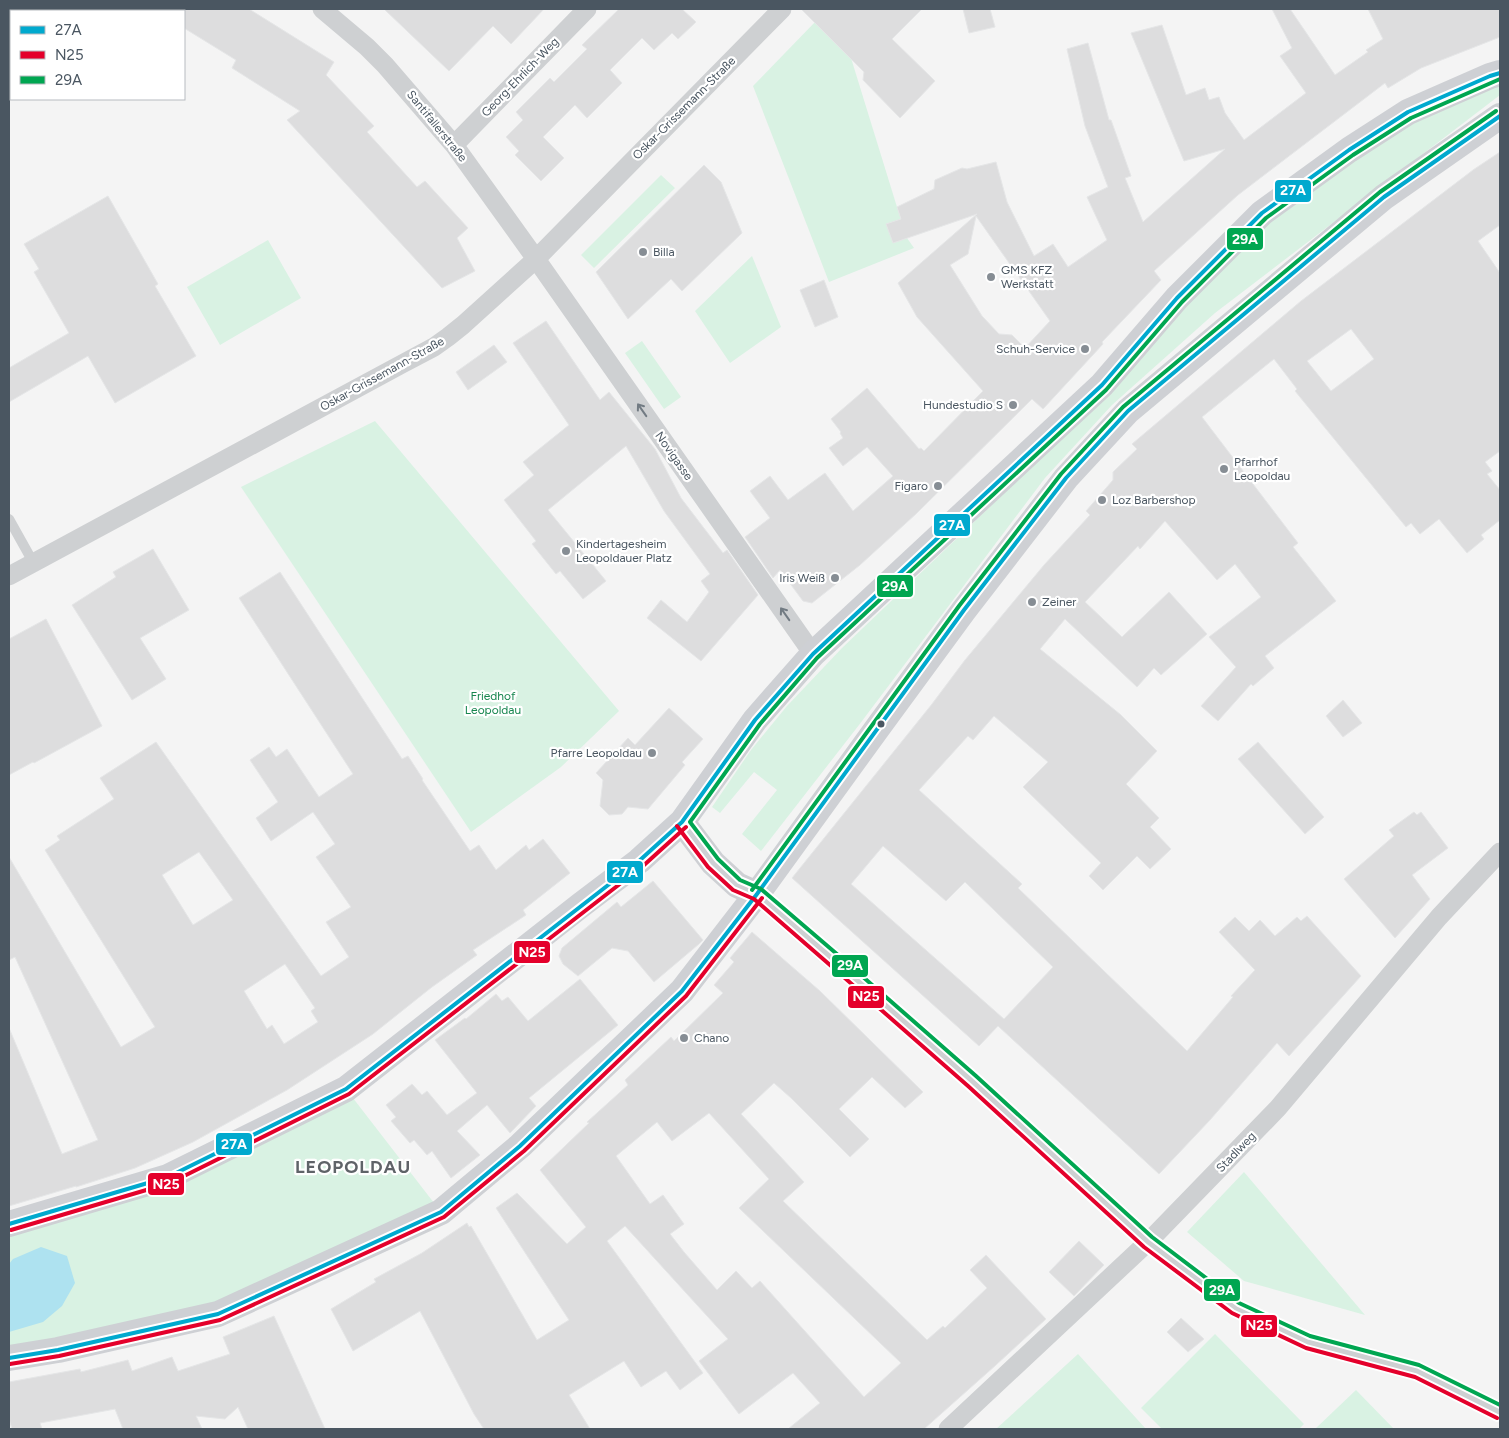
<svg xmlns="http://www.w3.org/2000/svg" width="1509" height="1438" font-family="Figtree,sans-serif">
	<style>
		.green { fill: #d9f2e3 }
		.water { fill: #aee2f0 }
		.building { fill: #ddddde; stroke: #e5e6e7; fill-rule: evenodd }
		.lines { fill: none; stroke-linecap: round; stroke-linejoin: round }
		.lane { stroke: #ced0d2; stroke-width: 10 }
		.street { stroke: #ced0d2; stroke-width: 19 }
		.secondary { stroke: #ced0d4; stroke-width: 26 }
		.bus-1-casing { stroke: #fff; stroke-width: 8 }
		.bus-2-casing { stroke: #fff; stroke-width: 8 }
		.bus-3-casing { stroke: #fff; stroke-width: 8 }
		.bus-1 { stroke: #00a9ce; stroke-width: 4 }
		.bus-2 { stroke: #e4002b; stroke-width: 4 }
		.bus-3 { stroke: #00a651; stroke-width: 4 }
		.oneway { stroke: #727b83 }
		.poi-dot { fill: #868d94; stroke: #fff; stroke-width: 2 }
		.bus-dot { fill: #4a5661; stroke: #fff; stroke-width: 2 }
		.labels { text-anchor: middle; stroke-width: 4.5; stroke-linejoin: round; paint-order: stroke }
		.street-label { font-size: 12px; fill: #4a5661; stroke: #fff }
		.poi-label { font-size: 12px; fill: #4a5661; stroke: #fff; text-anchor: start }
		.park-label { font-size: 12px; fill: #17864f; stroke: #fff }
		.district-label { font-size: 18px; font-weight: bold; letter-spacing: 1px; fill: #5f6368; stroke: #fff }
		.line-badge { stroke: #fff; stroke-width: 2 }
		.badge-label { font-size: 14px; text-anchor: middle; font-weight: bold; fill: #fff }
	</style>
	<rect width="100%" height="100%" fill="#f4f4f4"/>
	<!-- green -->
	<path class="green" d="M 815,22 L 851,58 L 897,207 L 907,238 L 914,248 L 829,282 L 753,86 Z
		M 1500,83 L 1500,95 L 1215,313 L 1112,405 L 1045,478 L 859,725 L 761,851 L 742,834 L 777,790 L 754,772 L 720,813 L 712,807 L 751,750 L 787,706 L 842,648 L 1104,398 L 1223,261 L 1289,202 L 1396,127 Z
		M 661,175 L 675,188 L 594,268 L 581,255 Z
		M 268,240 L 301,298 L 220,345 L 187,287 Z
		M 752,256 L 781,327 L 730,363 L 695,311 Z
		M 642,341 L 681,397 L 664,409 L 625,353 Z
		M 375,421 L 619,711 L 561,767 L 471,832 L 241,487 Z
		M 346,1089 L 441,1212 L 218,1314 L 9,1358 L 9,1224 L 168,1177 Z
		M 1244,1172 L 1365,1315 L 1244,1281 L 1187,1232 Z
		M 1215,1334 L 1304,1424 L 1299,1429 L 1162,1429 L 1141,1408 Z
		M 1078,1354 L 1146,1429 L 996,1429 Z
		M 1356,1390 L 1394,1429 L 1315,1429 Z"/>
	<!-- water -->
	<path class="water" d="M 41,1247 L 67,1256 L 75,1283 L 62,1306 L 43,1322 L 9,1332 L 9,1264 L 13,1259 Z"/>
	<!-- building -->
	<path class="building" d="M 184,9 L 249,9 L 334,62 L 326,75 L 374,126 L 367,132 L 417,187 L 425,181 L 468,228 L 457,238 L 475,271 L 442,288 L 287,120 L 300,111 L 232,68 L 236,60 L 184,28 Z
		M 384,9 L 544,9 L 511,44 L 493,26 L 449,71 Z
		M 619,9 L 682,9 L 696,22 L 678,39 L 672,33 L 654,50 L 642,38 L 610,70 L 622,83 L 587,118 L 575,105 L 543,137 L 564,158 L 541,181 L 515,155 L 519,151 L 506,137 L 523,120 L 516,112 L 550,78 L 554,82 L 587,49 L 582,45 Z
		M 801,9 L 922,9 L 892,39 L 935,81 L 900,118 L 863,80 L 864,72 Z
		M 963,9 L 990,9 L 995,27 L 969,33 Z
		M 1272,9 L 1290,9 L 1335,75 L 1368,52 L 1366,50 L 1383,39 L 1368,9 L 1500,9 L 1500,37 L 1421,68 L 1388,88 L 1385,83 L 1238,195 L 1154,271 L 1161,280 L 1102,342 L 1103,344 L 1043,409 L 1032,399 L 917,513 L 860,565 L 812,603 L 803,601 L 780,570 L 773,578 L 745,537 L 770,518 L 750,491 L 770,476 L 788,500 L 825,473 L 853,511 L 893,476 L 867,447 L 843,466 L 829,448 L 843,438 L 840,433 L 841,432 L 831,419 L 867,388 L 919,449 L 921,448 L 924,451 L 983,391 L 917,317 L 898,283 L 977,214 L 893,243 L 886,224 L 901,219 L 897,207 L 934,189 L 935,180 L 962,168 L 967,169 L 996,162 L 1007,202 L 1034,256 L 1053,244 L 1068,267 L 1107,240 L 1087,197 L 1108,187 L 1085,126 L 1067,49 L 1088,43 L 1109,120 L 1111,120 L 1131,176 L 1125,178 L 1143,222 L 1225,149 L 1184,161 L 1131,33 L 1162,25 L 1186,95 L 1205,88 L 1209,100 L 1219,97 L 1225,113 L 1244,140 L 1306,93 L 1280,56 L 1292,48 ZM 976,216 L 1050,321 L 1025,348 L 1012,335 L 999,334 L 982,316 L 950,265 L 968,254 Z
		M 1500,152 L 1500,225 L 1478,241 L 1500,273 L 1500,451 L 1485,462 L 1492,471 L 1487,474 L 1500,490 L 1500,520 L 1481,535 L 1484,539 L 1467,553 L 1439,519 L 1420,534 L 1411,523 L 1406,527 L 1295,391 L 1297,389 L 1274,359 L 1202,417 L 1298,543 L 1293,547 L 1336,601 L 1265,656 L 1274,668 L 1253,686 L 1251,684 L 1218,721 L 1201,706 L 1236,667 L 1209,637 L 1261,597 L 1235,564 L 1217,580 L 1165,521 L 1140,549 L 1138,546 L 1085,602 L 1122,637 L 1169,592 L 1207,634 L 1161,675 L 1154,668 L 1137,687 L 1065,619 L 1040,649 L 1121,715 L 1157,751 L 1126,784 L 1159,818 L 1150,827 L 1171,849 L 1150,869 L 1137,856 L 1103,890 L 1089,876 L 1101,863 L 1023,787 L 1048,762 L 994,716 L 973,740 L 968,736 L 919,790 L 1022,884 L 1018,888 L 1187,1051 L 1233,997 L 1231,996 L 1255,970 L 1219,932 L 1235,917 L 1249,931 L 1260,920 L 1275,936 L 1297,917 L 1301,921 L 1307,916 L 1361,976 L 1289,1056 L 1277,1043 L 1210,1120 L 1159,1174 L 998,1026 L 979,1046 L 792,878 L 932,704 L 965,660 L 1044,565 L 1090,515 L 1086,511 L 1113,480 L 1113,472 L 1137,449 L 1132,444 L 1301,301 L 1473,170 ZM 1351,329 L 1374,359 L 1331,391 L 1307,361 ZM 883,846 L 946,901 L 965,882 L 1053,967 L 1004,1019 L 851,884 Z
		M 704,165 L 721,182 L 742,233 L 682,291 L 671,279 L 628,319 L 596,272 Z
		M 108,196 L 158,284 L 155,286 L 196,356 L 115,403 L 88,356 L 9,402 L 9,368 L 69,333 L 34,272 L 39,269 L 24,244 Z
		M 824,280 L 838,317 L 815,327 L 800,290 Z
		M 546,321 L 600,400 L 609,392 L 655,449 L 681,498 L 723,553 L 727,550 L 758,595 L 701,661 L 647,618 L 661,600 L 687,622 L 709,592 L 701,581 L 710,574 L 664,511 L 626,446 L 548,510 L 606,581 L 583,599 L 560,571 L 556,574 L 532,544 L 536,541 L 504,500 L 534,475 L 523,462 L 569,425 L 513,343 Z
		M 494,345 L 507,362 L 468,390 L 456,372 Z
		M 153,549 L 189,610 L 140,638 L 166,679 L 132,700 L 72,605 L 116,577 L 113,572 Z
		M 280,572 L 402,759 L 408,756 L 423,779 L 422,780 L 470,851 L 479,845 L 496,870 L 526,845 L 529,850 L 543,839 L 570,873 L 523,910 L 526,915 L 473,950 L 477,955 L 432,987 L 373,1034 L 287,1090 L 193,1142 L 135,1168 L 76,1187 L 76,1186 L 9,1206 L 9,1028 L 62,1154 L 98,1140 L 15,957 L 9,960 L 9,857 L 121,1047 L 155,1027 L 45,850 L 60,840 L 57,836 L 114,799 L 100,778 L 156,742 L 321,976 L 349,957 L 326,922 L 351,907 L 316,857 L 335,844 L 313,812 L 271,841 L 256,818 L 278,802 L 250,760 L 269,747 L 276,757 L 287,749 L 319,797 L 353,774 L 239,598 ZM 199,852 L 233,900 L 193,925 L 162,875 ZM 285,964 L 315,1008 L 311,1011 L 318,1022 L 284,1044 L 272,1025 L 267,1029 L 244,991 Z
		M 46,619 L 102,726 L 34,763 L 33,762 L 9,775 L 9,639 Z
		M 1343,700 L 1362,723 L 1343,737 L 1326,716 Z
		M 669,708 L 703,739 L 682,762 L 685,765 L 648,809 L 628,807 L 622,814 L 609,815 L 600,806 L 603,780 L 596,773 L 628,738 L 635,745 Z
		M 1258,742 L 1324,817 L 1305,834 L 1238,759 Z
		M 1414,812 L 1417,815 L 1421,812 L 1448,848 L 1412,875 L 1430,899 L 1395,938 L 1344,879 L 1394,836 L 1389,830 Z
		M 653,881 L 703,940 L 699,944 L 654,982 L 628,951 L 612,948 L 578,976 L 563,964 L 559,956 L 562,948 L 617,902 L 621,907 Z
		M 752,932 L 820,991 L 923,1092 L 905,1108 L 872,1077 L 839,1109 L 869,1139 L 850,1157 L 791,1098 L 774,1083 L 741,1114 L 804,1182 L 783,1201 L 927,1340 L 943,1326 L 945,1328 L 987,1288 L 970,1270 L 986,1255 L 1046,1319 L 996,1365 L 924,1429 L 788,1429 L 820,1403 L 793,1373 L 739,1414 L 699,1361 L 728,1339 L 625,1226 L 607,1241 L 703,1373 L 680,1390 L 666,1371 L 641,1387 L 624,1361 L 569,1395 L 590,1429 L 484,1429 L 474,1414 L 420,1311 L 353,1351 L 331,1309 L 376,1282 L 374,1279 L 422,1253 L 467,1223 L 469,1227 L 471,1226 L 537,1340 L 569,1320 L 496,1208 L 517,1193 L 567,1244 L 586,1227 L 540,1170 L 589,1123 L 587,1122 L 628,1085 L 625,1080 L 671,1037 L 674,1041 L 723,993 L 714,985 L 734,962 L 730,958 ZM 709,1113 L 769,1179 L 739,1208 L 901,1363 L 864,1397 L 760,1281 L 752,1288 L 736,1271 L 717,1290 L 684,1252 L 670,1234 L 684,1224 L 663,1195 L 650,1204 L 616,1156 L 657,1122 L 672,1141 Z
		M 580,979 L 618,1025 L 529,1098 L 536,1106 L 510,1133 L 487,1105 L 457,1131 L 480,1155 L 451,1178 L 432,1151 L 427,1155 L 414,1140 L 410,1143 L 391,1121 L 396,1117 L 386,1105 L 412,1084 L 422,1095 L 427,1091 L 447,1115 L 477,1093 L 435,1040 L 465,1018 L 466,1019 L 496,994 L 502,1001 L 508,997 L 528,1021 Z
		M 1079,1241 L 1104,1265 L 1074,1296 L 1049,1272 Z
		M 274,1316 L 325,1429 L 248,1429 L 238,1407 L 225,1419 L 196,1416 L 202,1429 L 123,1429 L 115,1409 L 40,1423 L 42,1429 L 12,1429 L 9,1419 L 9,1382 L 80,1369 L 81,1372 L 128,1360 L 132,1371 L 172,1357 L 178,1371 L 230,1354 L 223,1337 Z
		M 1181,1318 L 1204,1339 L 1188,1352 L 1167,1332 Z"/>
	<g class="lines">
		<!-- lane -->
		<path class="lane" d="M 9,519 L 33,562"/>
		<!-- street -->
		<path class="street" d="M 322,9 L 367,47 L 385,65 L 454,145 L 536,259 L 813,654
			M 454,145 L 587,9
			M 9,576 L 402,364 L 434,347 L 448,337 L 463,325 L 536,259 L 782,9
			M 757,894 L 972,1081 L 1148,1242 L 1236,1308 L 1308,1342 L 1417,1371 L 1500,1412
			M 948,1429 L 1148,1242 L 1278,1108 L 1439,917 L 1500,852"/>
		<!-- secondary -->
		<path class="secondary" d="M 682,822 L 713,863 L 737,885 L 757,894
			M 9,1224 L 168,1177 L 346,1089 L 581,905 L 639,861 L 682,822 L 755,720 L 813,654 L 1102,385 L 1177,298 L 1262,213 L 1349,150 L 1408,112 L 1490,76 L 1500,73
			M 9,1358 L 58,1350 L 218,1314 L 441,1212 L 520,1146 L 682,991 L 757,894 L 881,723 L 964,610 L 1066,478 L 1128,411 L 1384,197 L 1500,116"/>
		<defs>
			<path id="bus-1" d="M 9,1224 L 168,1177 L 346,1089 L 639,861 L 682,822 L 755,720 L 813,654 L 1102,385 L 1177,298 L 1262,213 L 1349,150 L 1408,112 L 1490,76 L 1500,73
				M 9,1358 L 58,1350 L 218,1314 L 441,1212 L 520,1146 L 682,991 L 757,894 L 964,610 L 1066,478 L 1128,411 L 1384,197 L 1500,116"/>
			<path id="bus-2" d="M 677,826 L 708,867 L 733,890 L 754,899 L 830,965 L 968,1086 L 1144,1247 L 1232,1313 L 1306,1348 L 1415,1377 L 1497,1418
				M 11,1230 L 170,1183 L 349,1094 L 643,866 L 686,827
				M 10,1364 L 59,1356 L 220,1320 L 444,1217 L 524,1151 L 686,996 L 762,898"/>
			<path id="bus-3" d="M 1500,79 L 1411,118 L 1353,155 L 1266,218 L 1182,302 L 1106,390 L 817,658 L 760,724 L 690,822 L 718,859 L 740,880 L 761,889 L 838,955 L 976,1076 L 1152,1237 L 1239,1303 L 1310,1336 L 1419,1365 L 1500,1405
				M 752,890 L 959,606 L 1061,474 L 1123,407 L 1380,192 L 1496,111"/>
		</defs>
		<!-- bus-1 casing -->
		<use href="#bus-1" class="bus-1-casing"/>
		<!-- bus-2 casing -->
		<use href="#bus-2" class="bus-2-casing"/>
		<!-- bus-3 casing -->
		<use href="#bus-3" class="bus-3-casing"/>
		<!-- bus-1 -->
		<use href="#bus-1" class="bus-1"/>
		<!-- bus-2 -->
		<use href="#bus-2" class="bus-2"/>
		<!-- bus-3 -->
		<use href="#bus-3" class="bus-3"/>
	</g>
	<!-- one-way arrows -->
	<defs><path id="oneway-shaft" d="M-6 0H5M1.5-3L5.5 0L1.5 3" fill="none" stroke-width="1.6" stroke-linecap="round" stroke-linejoin="round" transform="scale(1.25)"/></defs>
	<g class="oneway">
		<use href="#oneway-shaft" transform="translate(642 410) rotate(-125)"/>
		<use href="#oneway-shaft" transform="translate(785 614) rotate(-125)"/>
	</g>
	<!-- markers -->
	<g class="poi-dot">
		<circle cx="643" cy="252" r="5"/>
		<circle cx="991" cy="277" r="5"/>
		<circle cx="1085" cy="349" r="5"/>
		<circle cx="1013" cy="405" r="5"/>
		<circle cx="1224" cy="469" r="5"/>
		<circle cx="938" cy="486" r="5"/>
		<circle cx="1102" cy="500" r="5"/>
		<circle cx="566" cy="551" r="5"/>
		<circle cx="835" cy="578" r="5"/>
		<circle cx="1032" cy="602" r="5"/>
		<circle cx="652" cy="753" r="5"/>
		<circle cx="684" cy="1038" r="5"/>
	</g>
	<circle class="bus-dot" cx="881" cy="724" r="4.5"/>
	<g class="labels">
		<!-- street labels -->
		<g class="street-label">
			<text transform="translate(520 77) rotate(-46)" y="4">Georg-Ehrlich-Weg</text>
			<text transform="translate(684 108) rotate(-45)" y="4">Oskar-Grissemann-Straße</text>
			<text transform="translate(437 126) rotate(51)" y="4">Santifallerstraße</text>
			<text transform="translate(382 374) rotate(-29)" y="4">Oskar-Grissemann-Straße</text>
			<text transform="translate(674 456) rotate(55)" y="4">Novigasse</text>
			<text transform="translate(1236 1152) rotate(-46)" y="4">Stadlweg</text>
		</g>
		<!-- poi labels -->
		<g class="poi-label">
			<text x="653" y="256">Billa</text>
			<text x="1001" y="274">GMS KFZ<tspan x="1001" dy="14">Werkstatt</tspan></text>
			<text x="1075" y="353" text-anchor="end">Schuh-Service</text>
			<text x="1003" y="409" text-anchor="end">Hundestudio S</text>
			<text x="1234" y="466">Pfarrhof<tspan x="1234" dy="14">Leopoldau</tspan></text>
			<text x="928" y="490" text-anchor="end">Figaro</text>
			<text x="1112" y="504">Loz Barbershop</text>
			<text x="576" y="548">Kindertagesheim<tspan x="576" dy="14">Leopoldauer Platz</tspan></text>
			<text x="825" y="582" text-anchor="end">Iris Weiß</text>
			<text x="1042" y="606">Zeiner</text>
			<text x="642" y="757" text-anchor="end">Pfarre Leopoldau</text>
			<text x="694" y="1042">Chano</text>
		</g>
		<!-- park labels -->
		<g class="park-label">
			<text x="493" y="700">Friedhof<tspan x="493" dy="14">Leopoldau</tspan></text>
		</g>
		<!-- district labels -->
		<g class="district-label">
			<text x="353" y="1173">LEOPOLDAU</text>
		</g>
	</g>
	<g class="line-badge">
		<rect x="1274" y="179" width="38" height="24" rx="5" fill="#00a9ce"/>
		<rect x="1226" y="227" width="38" height="24" rx="5" fill="#00a651"/>
		<rect x="933" y="513" width="38" height="24" rx="5" fill="#00a9ce"/>
		<rect x="876" y="574" width="38" height="24" rx="5" fill="#00a651"/>
		<rect x="606" y="860" width="38" height="24" rx="5" fill="#00a9ce"/>
		<rect x="513" y="940" width="38" height="24" rx="5" fill="#e4002b"/>
		<rect x="831" y="954" width="38" height="24" rx="5" fill="#00a651"/>
		<rect x="847" y="985" width="38" height="24" rx="5" fill="#e4002b"/>
		<rect x="215" y="1132" width="38" height="24" rx="5" fill="#00a9ce"/>
		<rect x="147" y="1172" width="38" height="24" rx="5" fill="#e4002b"/>
		<rect x="1203" y="1278" width="38" height="24" rx="5" fill="#00a651"/>
		<rect x="1240" y="1314" width="38" height="24" rx="5" fill="#e4002b"/>
	</g>
	<g class="badge-label">
		<text x="1293" y="195">27A</text>
		<text x="1245" y="244">29A</text>
		<text x="952" y="530">27A</text>
		<text x="895" y="591">29A</text>
		<text x="625" y="877">27A</text>
		<text x="532" y="957">N25</text>
		<text x="850" y="970">29A</text>
		<text x="866" y="1001">N25</text>
		<text x="234" y="1149">27A</text>
		<text x="166" y="1189">N25</text>
		<text x="1222" y="1295">29A</text>
		<text x="1259" y="1330">N25</text>
	</g>
	<!-- border -->
	<rect width="1509" height="1438" fill="none" stroke="#4a5661" stroke-width="20"/>
	<!-- legend -->
	<rect x="10" y="10" width="175" height="90" fill="#ffffff" stroke="#b7bbc0"/>
	<rect x="20" y="26" width="25" height="8" fill="#00a9ce" stroke="#b7bbc0"/>
	<text x="55" y="35" font-size="15" fill="#4a5661">27A</text>
	<rect x="20" y="51" width="25" height="8" fill="#e4002b" stroke="#b7bbc0"/>
	<text x="55" y="60" font-size="15" fill="#4a5661">N25</text>
	<rect x="20" y="76" width="25" height="8" fill="#00a651" stroke="#b7bbc0"/>
	<text x="55" y="85" font-size="15" fill="#4a5661">29A</text>
</svg>
